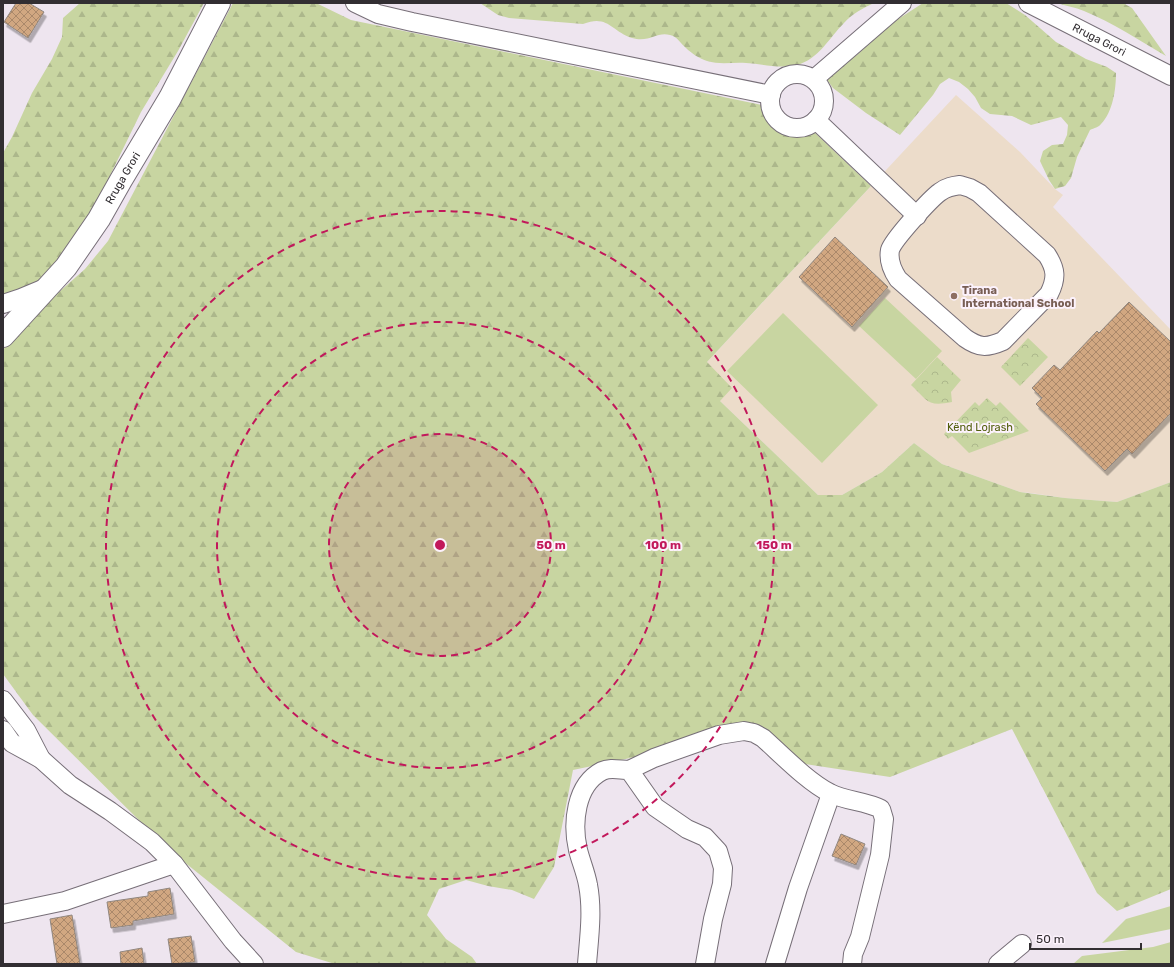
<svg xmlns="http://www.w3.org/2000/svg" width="1174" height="967" font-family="Rubik,sans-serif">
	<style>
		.education { fill: #ecdcca }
		.grass { fill: #c8d5a1 }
		.forest { fill: url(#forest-firs) }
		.park { fill: url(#park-crowns) }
		.building { fill: url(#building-cross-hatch); stroke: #908780; filter: url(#shadow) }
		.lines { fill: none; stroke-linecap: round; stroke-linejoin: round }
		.minor-casing { stroke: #776f78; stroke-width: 20 }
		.major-casing { stroke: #776f78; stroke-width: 24 }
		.minor { stroke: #fff; stroke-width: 18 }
		.major { stroke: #fff; stroke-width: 22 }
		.ring { fill: none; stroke: #c2185b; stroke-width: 2; stroke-dasharray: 7 5 }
		.education-dot { fill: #8d6e63; stroke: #fcf2fc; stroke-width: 1.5 }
		.labels { text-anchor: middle; stroke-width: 4; stroke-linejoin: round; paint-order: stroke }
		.street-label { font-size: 11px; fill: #322e32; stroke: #fcf2fc }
		.education-label { font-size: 11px; font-weight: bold; fill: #785e54; stroke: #fcf2fc; text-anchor: start }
		.park-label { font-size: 11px; fill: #525f0d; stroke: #fcf2fc }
		.centre { fill: #c2185b; stroke: #fcf2fc; stroke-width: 2 }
		.ring-label { font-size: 12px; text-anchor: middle; font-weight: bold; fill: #c2185b; stroke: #fcf2fc; stroke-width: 4; stroke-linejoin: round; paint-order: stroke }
	</style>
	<defs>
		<pattern id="forest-firs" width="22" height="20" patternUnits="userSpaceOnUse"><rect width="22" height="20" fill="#c8d5a1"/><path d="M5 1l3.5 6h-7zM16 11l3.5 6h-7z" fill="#acb78b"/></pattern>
		<pattern id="park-crowns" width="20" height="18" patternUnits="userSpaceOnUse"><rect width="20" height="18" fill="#c8d5a1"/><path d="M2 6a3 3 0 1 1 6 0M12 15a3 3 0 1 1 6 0" fill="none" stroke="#acb78b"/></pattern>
		<pattern id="building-cross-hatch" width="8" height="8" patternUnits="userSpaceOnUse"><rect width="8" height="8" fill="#d1a781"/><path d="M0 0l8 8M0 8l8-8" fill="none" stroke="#aa886a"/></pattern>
		<filter id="shadow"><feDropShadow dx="2.5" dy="4.5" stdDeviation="0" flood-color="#0004"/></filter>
	</defs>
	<rect width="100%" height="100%" fill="#eee5ef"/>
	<!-- education -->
	<path class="education" d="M 956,95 L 1020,152 L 1055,189 L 1063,195 L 1053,207 L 1171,330 L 1171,482 L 1117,502 L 1065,498 L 1031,493 L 1020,492 L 942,464 L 914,443 L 882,472 L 842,495 L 818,495 L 720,401 L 707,362 Z"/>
	<!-- grass -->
	<path class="grass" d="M 885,298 L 942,351 L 916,379 L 859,326 Z
		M 783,313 L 878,405 L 822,463 L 727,371 Z
		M 1171,906 L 1171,929 L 1102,943 L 1126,919 Z
		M 1171,942 L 1171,964 L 1073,964 L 1082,956 L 1153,947 Z"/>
	<!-- forest -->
	<path class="forest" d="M 80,3 L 204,3 L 178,51 L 141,112 L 81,235 L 39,281 L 22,294 L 3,295 L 3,153 L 12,137 L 32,93 L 52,59 L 62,37 L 63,18 Z
		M 233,3 L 316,3 L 351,20 L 762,105 C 772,133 784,137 812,130 L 871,186 L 707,362 L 732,388 L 720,401 L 818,495 L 842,495 L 882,472 L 914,443 L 942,464 L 1020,492 L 1065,498 L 1117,502 L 1171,482 L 1171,889 L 1117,911 L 1097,893 L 1012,729 L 890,777 L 805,764 L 740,735 L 573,770 L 554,867 L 534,899 L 512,890 L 488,886 L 466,880 L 439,889 L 427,915 L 446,939 L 472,957 L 477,964 L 335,964 L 296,952 L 168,849 L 33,715 L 3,674 L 3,350 L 32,316 L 85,269 L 108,241 Z
		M 480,3 L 874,3 C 863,8 852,14 844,23 C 829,38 819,59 797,65 C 779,69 763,64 746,63 C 733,62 720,65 707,61 C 700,59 691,53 686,48 C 681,44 677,36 670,35 C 657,31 650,43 632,38 C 611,31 608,14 583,24 L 509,18 L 498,15 Z
		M 923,3 L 1006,3 L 1025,15 L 1056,42 L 1086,59 L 1107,67 L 1116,73 C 1116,89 1113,112 1101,124 C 1099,127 1094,128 1090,130 L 1077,157 L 1071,178 L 1065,186 L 1055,189 L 1049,180 L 1040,161 L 1043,151 L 1052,145 L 1063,144 L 1067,135 L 1068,125 L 1061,117 L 1031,125 L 1012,116 L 990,114 L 981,108 L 975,97 L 968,89 L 959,82 L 949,78 L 940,84 L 933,95 L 900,135 L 866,113 L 833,88 L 827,80 L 833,72 L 858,54 L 889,25 Z
		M 1057,3 L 1123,3 L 1132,8 L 1166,56 C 1139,40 1113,23 1084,11 C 1075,7 1066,6 1057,3 Z"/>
	<!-- park -->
	<path class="park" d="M 1028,338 L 1048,357 L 1020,386 L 1001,367 Z
		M 937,357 L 961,380 L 951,392 L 952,402 C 927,407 928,401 911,385 Z
		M 987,398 L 996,406 L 1000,402 L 1029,431 L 969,453 L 952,436 L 948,439 L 944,434 L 975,402 L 979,406 Z"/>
	<!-- building -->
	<path class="building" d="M 16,3 L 29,3 L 44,12 L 28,38 L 4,22 Z
		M 835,237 L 888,287 L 852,327 L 799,277 Z
		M 1129,302 L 1171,342 L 1171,413 L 1132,454 L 1127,449 L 1105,471 L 1036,404 L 1042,398 L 1032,388 L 1054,365 L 1060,370 L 1097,331 L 1099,333 Z
		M 841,834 L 865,844 L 856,865 L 832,856 Z
		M 170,888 L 174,914 L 133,921 L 133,925 L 111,928 L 107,902 L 148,896 L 148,892 Z
		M 72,915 L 80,964 L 57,964 L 50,919 Z
		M 191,936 L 195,962 L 172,964 L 168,939 Z
		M 142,948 L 144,964 L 121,964 L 120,952 Z"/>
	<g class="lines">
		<defs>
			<g id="minor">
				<path d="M 355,3 L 378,14 L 412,22 L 771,95"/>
				<path id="s1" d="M 1028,3 L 1171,76"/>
				<circle cx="797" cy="101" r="27"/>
				<path d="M 814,79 L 902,3"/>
				<path d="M 816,120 L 917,216"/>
				<path d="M 960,185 L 970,188 L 979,193 L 1047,255 C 1056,269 1057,278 1049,294 L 1003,341 C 987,348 979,348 965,338 L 898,279 C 892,270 888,261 890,250 C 893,240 930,199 940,192 C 946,187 953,186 960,185 Z"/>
				<path d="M 3,304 L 21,298 L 45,288"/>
				<path d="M 3,700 L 26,730 L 41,759"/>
				<path d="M 3,730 L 12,743 L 41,759 L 70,785 L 110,811 L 152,842 L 174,864 L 233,941 L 254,964"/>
				<path d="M 629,770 L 654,758 L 719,735 L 744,731 L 754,733 L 763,738 C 782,755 808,782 830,793 C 845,801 865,801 881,809 L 884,819 L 880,855 L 860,937 L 853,954 L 852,964"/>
				<path d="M 3,914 L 65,901 L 174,864"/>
				<path d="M 587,964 C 589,938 593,911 588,885 C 586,873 581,862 578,850 C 572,824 575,785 602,771 C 610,767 620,770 629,770 L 655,807 L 687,829 L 705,837 L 718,851 L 723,868 L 722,884 L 713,919 L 705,964"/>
				<path d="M 775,964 L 798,888 L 831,794"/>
				<path d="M 998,964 L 1022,944"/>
			</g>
			<g id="major">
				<path id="s2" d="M 3,336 L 66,267 L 99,219 L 121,180 L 170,98 L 219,3"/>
			</g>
		</defs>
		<!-- minor casing -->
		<use href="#minor" class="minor-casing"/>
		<!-- major casing -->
		<use href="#major" class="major-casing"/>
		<!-- minor -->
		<use href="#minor" class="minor"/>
		<!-- major -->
		<use href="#major" class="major"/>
	</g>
	<!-- distance rings -->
	<circle cx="440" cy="545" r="111" fill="#c2185b" fill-opacity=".12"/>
	<g class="ring">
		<circle cx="440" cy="545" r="111"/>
		<circle cx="440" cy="545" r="223"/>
		<circle cx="440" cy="545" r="334"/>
	</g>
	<!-- markers -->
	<circle class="education-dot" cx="954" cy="296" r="4"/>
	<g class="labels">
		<!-- street labels -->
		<g class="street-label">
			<text dy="4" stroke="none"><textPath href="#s1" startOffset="80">Rruga Grori</textPath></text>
			<text dy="4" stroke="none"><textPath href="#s2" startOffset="199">Rruga Grori</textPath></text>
		</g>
		<!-- education labels -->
		<g class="education-label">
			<text x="962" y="294">Tirana<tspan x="962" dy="13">International School</tspan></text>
		</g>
		<!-- park labels -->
		<g class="park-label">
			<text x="980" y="431">Kënd Lojrash</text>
		</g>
	</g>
	<circle cx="440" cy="545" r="6" class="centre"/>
	<g class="ring-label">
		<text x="551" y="549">50 m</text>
		<text x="663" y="549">100 m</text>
		<text x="774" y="549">150 m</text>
	</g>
	<!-- border -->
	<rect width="1174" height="967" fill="none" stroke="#322e32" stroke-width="8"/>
	<!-- scale -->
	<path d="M1030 943v6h111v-6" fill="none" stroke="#322e32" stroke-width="2"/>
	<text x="1036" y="943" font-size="12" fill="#322e32" stroke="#fcf2fc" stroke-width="3" paint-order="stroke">50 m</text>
</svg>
